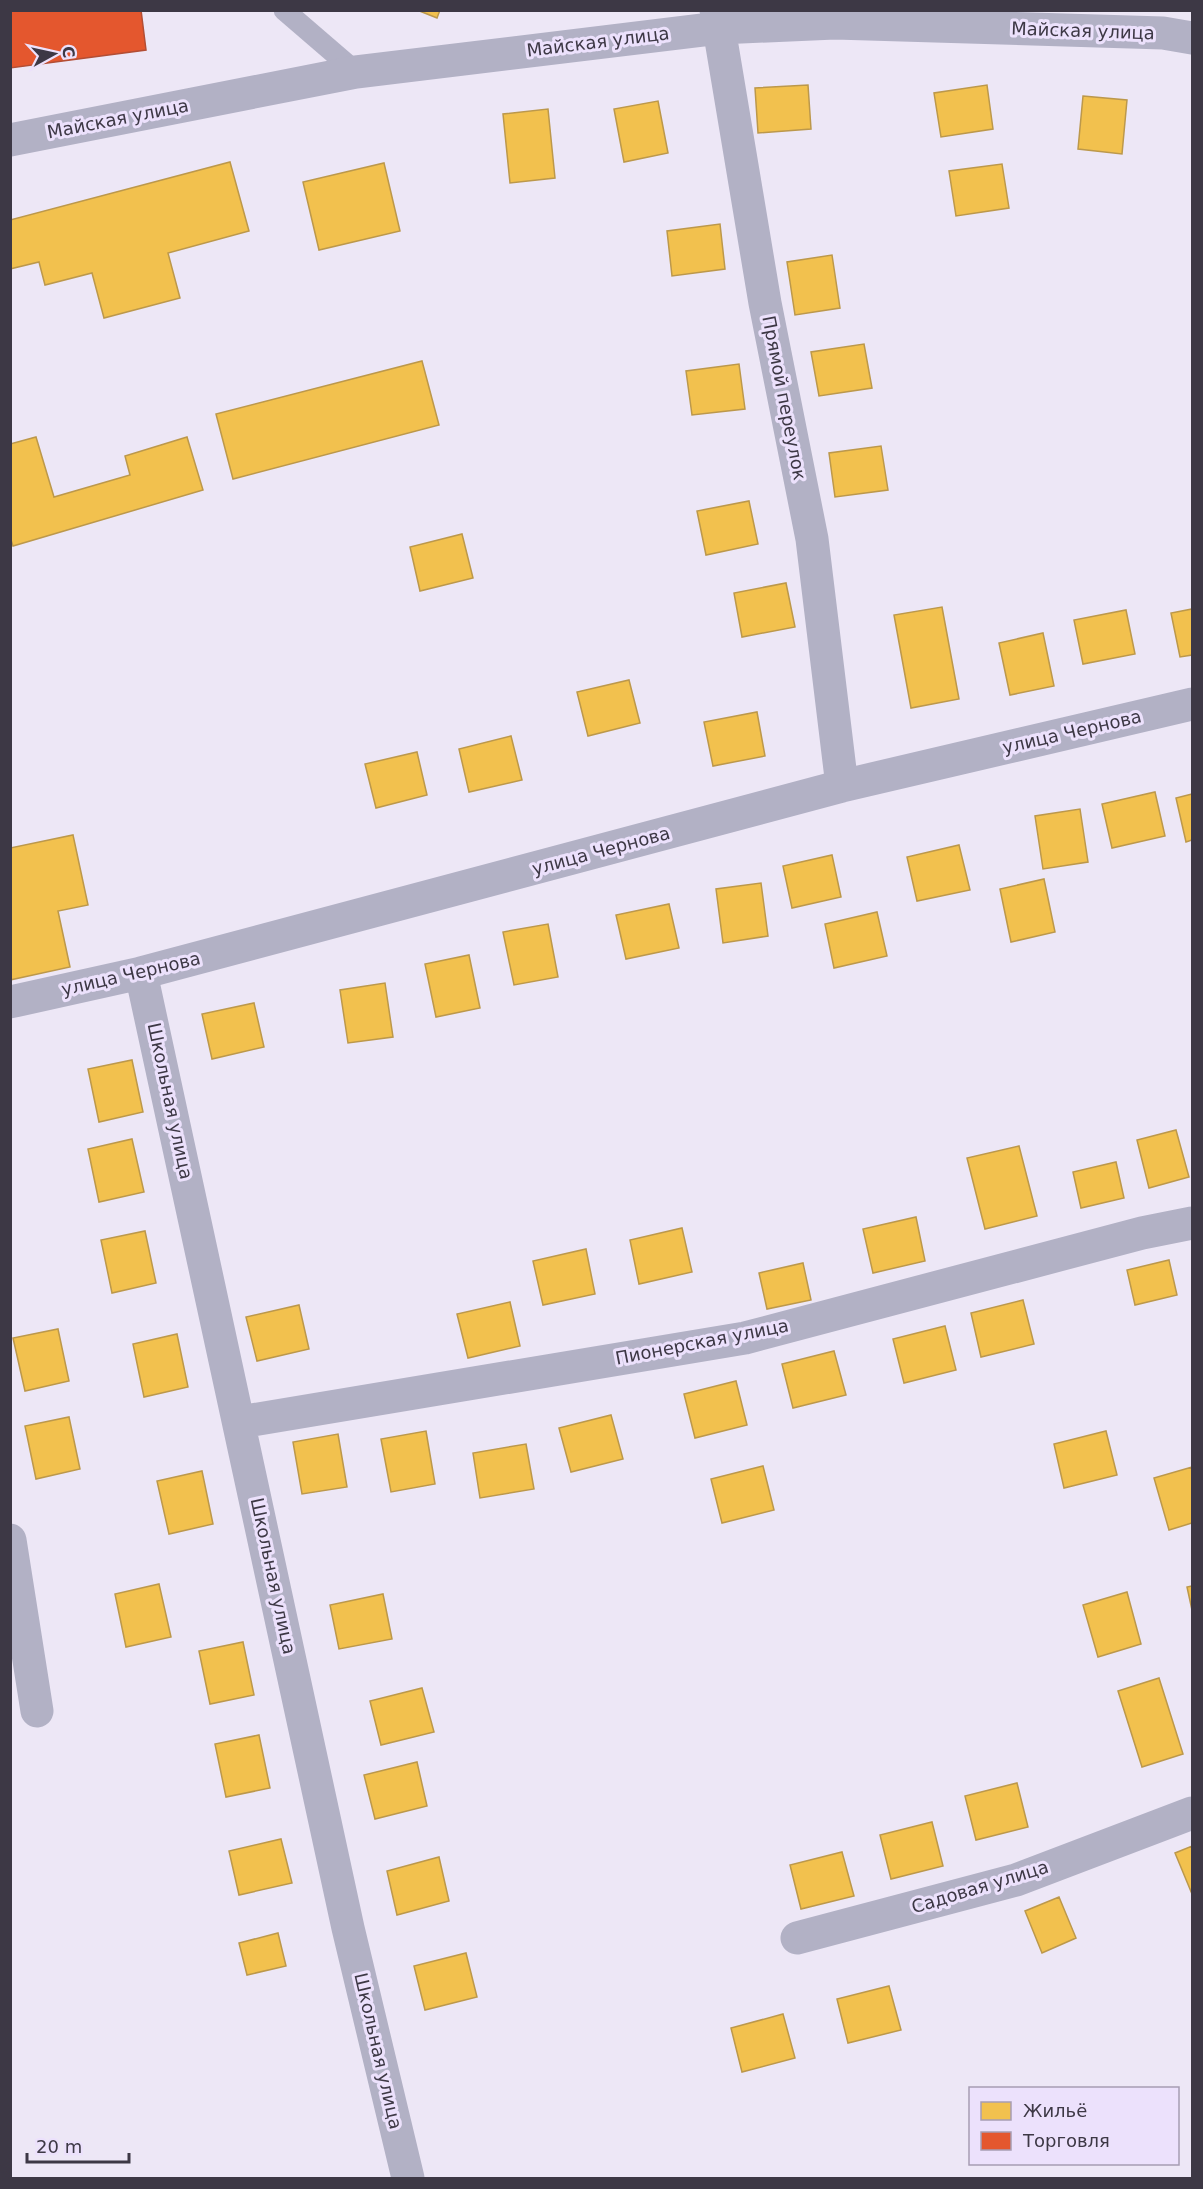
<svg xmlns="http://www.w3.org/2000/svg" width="1203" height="2189" font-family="'DejaVu Sans',sans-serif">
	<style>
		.homes { fill: #f2c14e; stroke: #bc984b; stroke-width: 1.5 }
		.shops { fill: #e4572e; stroke: #b24e35; stroke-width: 1.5 }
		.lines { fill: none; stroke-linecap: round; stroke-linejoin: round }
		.lane { stroke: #b2b1c5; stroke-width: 21 }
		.street { stroke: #b2b1c5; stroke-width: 33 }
		.labels { text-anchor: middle; stroke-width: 6; stroke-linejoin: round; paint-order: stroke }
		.street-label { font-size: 18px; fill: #3d3845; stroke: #ece1fc }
	</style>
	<rect width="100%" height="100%" fill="#ede7f6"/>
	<!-- homes -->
	<path class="homes" d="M 417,10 L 440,10 L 437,18 Z
		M 808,85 L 811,129 L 758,133 L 755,88 Z
		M 987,85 L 993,129 L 941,137 L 934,93 Z
		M 1083,96 L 1127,100 L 1122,154 L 1078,149 Z
		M 658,101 L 668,153 L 624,162 L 614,109 Z
		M 548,109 L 555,178 L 510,183 L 503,114 Z
		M 230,162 L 249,231 L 168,253 L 180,298 L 104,318 L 92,273 L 45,285 L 39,262 L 10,269 L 10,220 Z
		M 384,163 L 400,231 L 319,250 L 303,182 Z
		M 1002,164 L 1009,208 L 956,216 L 949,171 Z
		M 720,224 L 725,269 L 672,276 L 667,231 Z
		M 832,255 L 840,308 L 795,315 L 787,262 Z
		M 864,344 L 872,388 L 819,396 L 811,352 Z
		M 422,361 L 439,425 L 233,479 L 216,414 Z
		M 739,364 L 745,409 L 692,415 L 686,371 Z
		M 36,437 L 54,497 L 130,475 L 125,456 L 187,437 L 203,490 L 13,546 L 10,537 L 10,444 Z
		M 881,446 L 888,490 L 835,497 L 829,453 Z
		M 749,501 L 758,544 L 706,555 L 697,511 Z
		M 462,534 L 473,578 L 420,591 L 410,547 Z
		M 786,583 L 795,627 L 742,637 L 734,593 Z
		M 942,607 L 959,699 L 911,708 L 894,615 Z
		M 1192,609 L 1192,655 L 1180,657 L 1171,613 Z
		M 1126,610 L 1135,654 L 1083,664 L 1074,620 Z
		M 1043,633 L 1054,686 L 1010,695 L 999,643 Z
		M 629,680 L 640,723 L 588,736 L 577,692 Z
		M 757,712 L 765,756 L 713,766 L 704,722 Z
		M 511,736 L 522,780 L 469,792 L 459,749 Z
		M 417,752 L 427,795 L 376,808 L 365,764 Z
		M 1155,792 L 1165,836 L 1112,848 L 1102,804 Z
		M 1192,794 L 1192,840 L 1186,842 L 1176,798 Z
		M 1080,809 L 1088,862 L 1043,869 L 1035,816 Z
		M 73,835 L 88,905 L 58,911 L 70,967 L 10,980 L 10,848 Z
		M 959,845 L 970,890 L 917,901 L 907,857 Z
		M 832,855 L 841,897 L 792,908 L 783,866 Z
		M 1044,879 L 1055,932 L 1011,942 L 1000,889 Z
		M 761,883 L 768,936 L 723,943 L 716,889 Z
		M 669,904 L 679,948 L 626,959 L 616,915 Z
		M 877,912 L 887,956 L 834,968 L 825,924 Z
		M 548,924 L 558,977 L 514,985 L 503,932 Z
		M 469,955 L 480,1008 L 436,1017 L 425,964 Z
		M 385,983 L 393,1037 L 348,1043 L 340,990 Z
		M 254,1003 L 264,1047 L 212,1059 L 202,1014 Z
		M 132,1060 L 143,1112 L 99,1122 L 88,1069 Z
		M 1176,1130 L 1189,1177 L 1149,1188 L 1137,1140 Z
		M 132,1139 L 144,1192 L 99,1202 L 88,1149 Z
		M 1019,1146 L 1037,1216 L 985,1229 L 967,1158 Z
		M 1116,1162 L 1124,1198 L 1081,1208 L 1073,1172 Z
		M 916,1217 L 925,1261 L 873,1273 L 863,1229 Z
		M 682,1228 L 692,1272 L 639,1284 L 630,1240 Z
		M 145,1231 L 156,1283 L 112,1293 L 101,1240 Z
		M 586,1249 L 595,1294 L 543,1305 L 533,1261 Z
		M 1169,1260 L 1177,1295 L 1135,1305 L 1127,1270 Z
		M 803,1263 L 811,1300 L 767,1309 L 759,1273 Z
		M 1023,1300 L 1034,1344 L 981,1357 L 971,1313 Z
		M 510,1302 L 520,1346 L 468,1358 L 457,1314 Z
		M 299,1305 L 309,1349 L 257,1361 L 246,1317 Z
		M 945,1326 L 956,1370 L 904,1383 L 893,1339 Z
		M 58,1329 L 69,1381 L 25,1391 L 13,1338 Z
		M 177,1334 L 188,1387 L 144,1397 L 133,1344 Z
		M 834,1351 L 846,1395 L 793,1408 L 782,1364 Z
		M 736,1381 L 747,1425 L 695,1438 L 684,1394 Z
		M 611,1415 L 623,1459 L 571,1472 L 559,1428 Z
		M 69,1417 L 80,1469 L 36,1479 L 25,1426 Z
		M 426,1431 L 435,1484 L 391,1492 L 381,1439 Z
		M 1106,1431 L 1117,1475 L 1064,1488 L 1054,1444 Z
		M 338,1434 L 347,1487 L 302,1494 L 293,1442 Z
		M 526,1444 L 534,1489 L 480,1498 L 473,1453 Z
		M 763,1466 L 774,1510 L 722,1523 L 711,1479 Z
		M 1192,1467 L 1192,1523 L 1169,1530 L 1154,1478 Z
		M 202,1471 L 213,1524 L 169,1534 L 157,1481 Z
		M 159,1584 L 171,1637 L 126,1647 L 115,1594 Z
		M 1192,1586 L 1192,1610 L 1187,1587 Z
		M 1127,1592 L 1141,1644 L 1098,1657 L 1083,1605 Z
		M 383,1594 L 392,1639 L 339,1649 L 330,1605 Z
		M 243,1642 L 254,1695 L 210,1704 L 199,1651 Z
		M 1159,1678 L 1183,1754 L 1142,1767 L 1118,1691 Z
		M 422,1688 L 434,1732 L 381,1745 L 370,1701 Z
		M 259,1735 L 270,1788 L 226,1797 L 215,1744 Z
		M 417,1762 L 427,1806 L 375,1819 L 364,1775 Z
		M 1017,1783 L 1028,1827 L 976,1840 L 965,1796 Z
		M 932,1822 L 943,1866 L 891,1879 L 880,1835 Z
		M 281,1839 L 292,1883 L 239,1895 L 229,1851 Z
		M 1192,1846 L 1192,1894 L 1175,1853 Z
		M 842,1852 L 854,1896 L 801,1909 L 790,1865 Z
		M 439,1857 L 449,1901 L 397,1915 L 387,1871 Z
		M 1059,1897 L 1076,1938 L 1042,1953 L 1025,1911 Z
		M 278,1933 L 286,1966 L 247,1975 L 239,1943 Z
		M 466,1953 L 477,1997 L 425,2010 L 414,1966 Z
		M 889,1986 L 901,2030 L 848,2043 L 837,1999 Z
		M 783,2014 L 795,2058 L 742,2072 L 731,2028 Z"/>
	<!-- shops -->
	<path class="shops" d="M 10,10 L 141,10 L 146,50 L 10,68 Z"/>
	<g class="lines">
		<!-- lane -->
		<path class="lane" d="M 284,10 L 356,72"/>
		<!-- street -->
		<path class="street" d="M 716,10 L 765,303 L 812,539 L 842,786
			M 10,140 L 356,72 L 719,28 L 835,23 L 1163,33 L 1192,38
			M 141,973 L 348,1928 L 408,2178
			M 10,1002 L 141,973 L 842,786 L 1192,704
			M 240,1422 L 745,1338 L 1142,1233 L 1192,1223
			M 10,1540 L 37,1711
			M 797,1938 L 1016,1880 L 1192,1813"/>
	</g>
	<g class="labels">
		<!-- street labels -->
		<g class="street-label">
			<text transform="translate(1083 31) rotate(2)" y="6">Майская улица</text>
			<text transform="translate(598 42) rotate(-7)" y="6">Майская улица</text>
			<text transform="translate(118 119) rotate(-11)" y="6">Майская улица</text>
			<text transform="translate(784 398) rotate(79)" y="6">Прямой переулок</text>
			<text transform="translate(1072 732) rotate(-13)" y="6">улица Чернова</text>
			<text transform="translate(601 851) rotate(-15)" y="6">улица Чернова</text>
			<text transform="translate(131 974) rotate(-13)" y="6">улица Чернова</text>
			<text transform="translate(170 1101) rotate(78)" y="6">Школьная улица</text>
			<text transform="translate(702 1342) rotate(-11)" y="6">Пионерская улица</text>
			<text transform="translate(273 1576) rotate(78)" y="6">Школьная улица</text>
			<text transform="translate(980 1887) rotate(-17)" y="6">Садовая улица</text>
			<text transform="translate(378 2051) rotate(77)" y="6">Школьная улица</text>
		</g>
	</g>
	<!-- border -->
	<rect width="1203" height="2189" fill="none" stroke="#3d3845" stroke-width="24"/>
	<!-- legend -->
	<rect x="969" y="2087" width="210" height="78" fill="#ece1fc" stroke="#a69db3" stroke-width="1.5"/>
	<rect x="981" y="2102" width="30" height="18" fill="#f2c14e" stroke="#a69db3" stroke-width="1.5"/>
	<text x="1023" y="2117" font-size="18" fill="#3d3845">Жильё</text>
	<rect x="981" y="2132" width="30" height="18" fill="#e4572e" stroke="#a69db3" stroke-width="1.5"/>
	<text x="1023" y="2147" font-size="18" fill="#3d3845">Торговля</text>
	<!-- north arrow -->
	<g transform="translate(54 54) rotate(82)" stroke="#ece1fc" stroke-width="4.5" paint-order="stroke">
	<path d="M0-4.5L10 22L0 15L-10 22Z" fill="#3d3845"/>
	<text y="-9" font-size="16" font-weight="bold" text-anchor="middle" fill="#3d3845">С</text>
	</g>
	<!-- scale -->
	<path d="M27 2153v9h102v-9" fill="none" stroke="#3d3845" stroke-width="3"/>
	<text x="36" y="2153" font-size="18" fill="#3d3845" stroke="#ece1fc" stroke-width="4.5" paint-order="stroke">20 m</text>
</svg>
